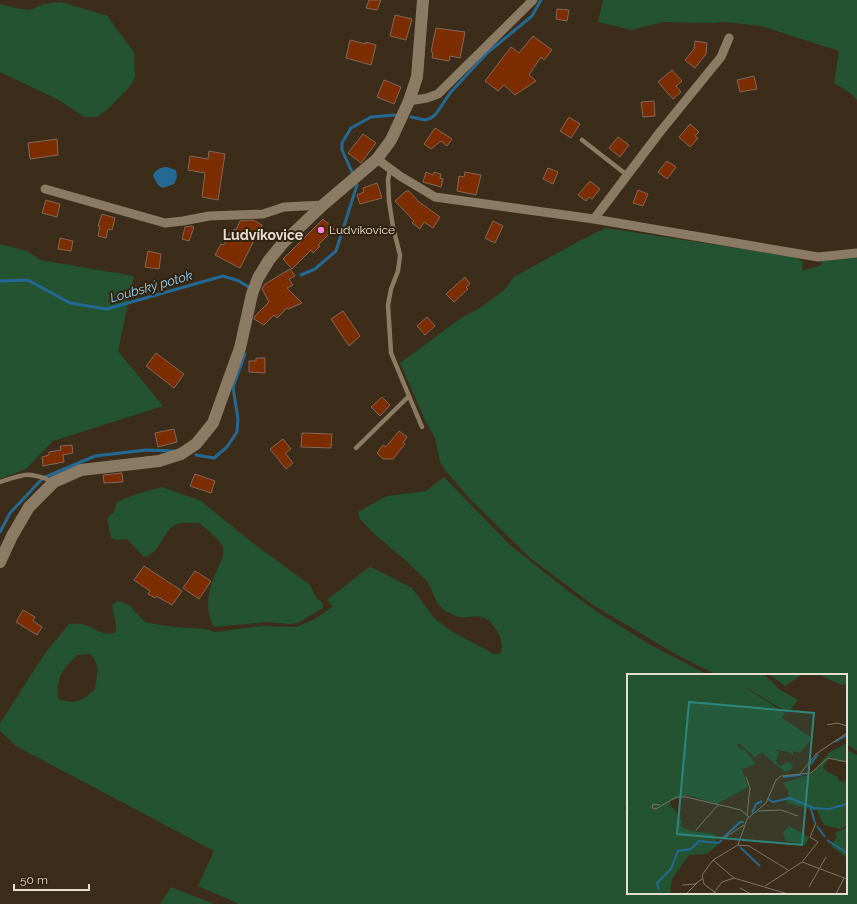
<svg xmlns="http://www.w3.org/2000/svg" width="857" height="904" font-family="Raleway,sans-serif">
	<style>
		.green { fill: #245332; fill-rule: evenodd }
		.water { fill: #246994 }
		.lines { fill: none; stroke-linecap: round; stroke-linejoin: round }
		.stream { stroke: #246994; stroke-width: 3 }
		.building { fill: #7d2d02; stroke: #82675c }
		.lane { stroke: #8b7a64; stroke-width: 4.5 }
		.street { stroke: #8b7a64; stroke-width: 9 }
		.secondary { stroke: #8b7a64; stroke-width: 12 }
		.poi-dot { fill: #ff85de; stroke: #31230f; stroke-width: 1.5 }
		.labels { text-anchor: middle; stroke-width: 4; stroke-linejoin: round; paint-order: stroke }
		.poi-label { font-size: 12px; fill: #e7ded2; stroke: #31230f; text-anchor: start }
		.water-label { font-size: 13px; font-style: italic; fill: #91d1fe; stroke: #31230f }
		.quarter-label { font-size: 14px; font-weight: bold; fill: #e7ded2; stroke: #31230f }
		.inset-river { fill: none; stroke: #246994; stroke-width: 2 }
		.inset-road { fill: none; stroke: #807463; stroke-width: 1 }
		.view { fill: #2f867d; fill-opacity: 0.15; stroke: #2f867d; stroke-width: 2 }
		.inset-edge { fill: none; stroke: #e7ded2; stroke-width: 2 }
	</style>
	<rect width="100%" height="100%" fill="#3b2d19"/>
	<!-- green -->
	<path class="green" d="M 603,0 L 857,0 L 857,100 L 850,93 L 834,83 L 839,51 L 761,26 L 724,22 L 712,23 L 663,22 L 631,30 L 598,22 Z
		M 61,2 L 108,16 L 115,27 L 134,52 L 135,76 L 132,84 L 110,107 L 97,117 L 84,117 L 59,100 L 0,72 L 0,4 L 15,8 L 30,10 L 44,4 Z
		M 606,228 L 794,257 L 803,262 L 802,271 L 821,265 L 824,253 L 857,249 L 857,751 L 846,744 L 846,675 L 717,675 L 677,655 L 593,605 L 530,558 L 468,497 L 446,471 L 440,462 L 435,438 L 425,420 L 400,363 L 461,318 L 480,308 L 504,290 L 514,277 L 583,239 Z
		M 0,244 L 27,251 L 40,260 L 134,276 L 118,351 L 163,406 L 53,441 L 26,469 L 0,479 Z
		M 444,477 L 510,545 L 568,591 L 599,613 L 649,644 L 708,675 L 628,675 L 628,800 L 625,808 L 628,818 L 628,893 L 846,893 L 846,749 L 857,755 L 857,904 L 239,904 L 198,886 L 214,851 L 16,746 L 0,731 L 0,723 L 46,652 L 69,624 C 73,624 78,623 82,624 C 94,627 104,638 116,632 C 117,623 113,614 112,605 L 118,601 L 129,605 L 145,622 L 148,623 L 173,627 L 206,629 L 215,632 L 262,626 L 296,627 L 315,619 L 333,606 L 327,600 L 368,568 L 371,567 L 412,588 L 434,618 L 451,631 L 494,654 L 499,654 L 501,652 C 503,644 501,638 497,631 C 490,619 484,615 469,617 C 466,617 463,618 460,617 C 455,616 447,612 443,609 C 432,599 434,590 426,580 L 405,560 L 372,532 L 360,519 L 358,512 L 379,500 L 388,496 L 426,491 ZM 90,654 C 101,664 97,676 95,689 C 82,701 76,705 58,699 C 56,677 62,670 77,655 Z
		M 162,487 L 201,501 L 249,540 L 310,585 L 316,598 L 321,601 L 323,605 L 323,608 L 298,623 L 290,624 L 266,622 L 214,627 C 203,608 209,587 218,568 C 221,561 225,555 223,547 C 219,538 206,529 199,523 C 192,523 183,522 177,524 C 162,530 162,553 144,557 L 127,539 L 116,540 L 111,538 L 107,518 L 114,512 L 117,502 L 136,494 Z
		M 171,887 L 214,904 L 160,904 Z"/>
	<!-- water -->
	<path class="water" d="M 167,167 L 176,170 L 177,177 L 174,184 L 163,188 L 158,185 L 153,176 C 155,170 160,167 167,167 Z"/>
	<g class="lines">
		<!-- stream -->
		<path class="stream" d="M 411,117 L 425,120 L 431,118 L 436,114 L 450,93 L 487,53 L 532,16 L 541,0
			M 352,172 L 342,150 L 342,143 L 351,128 L 371,117 L 395,115
			M 301,275 L 315,269 L 336,251 L 357,185
			M 0,281 L 28,280 L 70,303 L 107,309 L 223,276 L 239,281 L 250,288
			M 196,455 L 214,458 L 227,447 L 237,432 L 238,419 L 233,387 L 245,354
			M 0,532 L 10,513 L 43,478 L 95,456 L 146,450 L 173,451"/>
	</g>
	<!-- building -->
	<path class="building" d="M 369,0 L 381,0 L 377,10 L 366,8 Z
		M 557,9 L 569,10 L 567,21 L 556,19 Z
		M 395,15 L 412,19 L 406,40 L 390,36 Z
		M 436,28 L 465,32 L 460,58 L 450,56 L 449,61 L 432,58 L 433,52 L 431,52 Z
		M 533,36 L 552,50 L 544,60 L 541,57 L 529,75 L 536,81 L 515,95 L 504,85 L 498,91 L 485,81 L 511,47 L 519,53 Z
		M 350,40 L 366,44 L 366,42 L 376,45 L 371,65 L 346,58 Z
		M 695,41 L 707,43 L 706,54 L 695,68 L 685,60 L 694,49 Z
		M 672,70 L 682,81 L 676,86 L 681,92 L 673,99 L 658,82 Z
		M 754,76 L 757,89 L 740,92 L 737,80 Z
		M 384,80 L 401,87 L 394,104 L 377,97 Z
		M 654,101 L 655,116 L 643,117 L 641,102 Z
		M 569,117 L 580,124 L 571,138 L 560,131 Z
		M 690,124 L 699,132 L 695,136 L 698,138 L 690,147 L 679,137 Z
		M 435,128 L 452,139 L 447,146 L 441,141 L 431,149 L 424,144 Z
		M 363,134 L 376,143 L 361,163 L 348,153 Z
		M 618,137 L 629,145 L 620,157 L 609,148 Z
		M 57,139 L 58,155 L 30,159 L 28,143 Z
		M 209,151 L 225,154 L 218,200 L 202,197 L 205,173 L 188,170 L 190,156 L 208,159 Z
		M 667,161 L 676,167 L 667,179 L 658,172 Z
		M 548,168 L 558,172 L 553,184 L 543,179 Z
		M 426,172 L 433,175 L 434,172 L 441,174 L 440,178 L 443,179 L 441,187 L 423,182 Z
		M 465,172 L 481,175 L 476,195 L 457,191 L 459,176 L 464,177 Z
		M 590,181 L 600,189 L 592,199 L 589,197 L 586,201 L 578,195 Z
		M 377,183 L 382,198 L 360,204 L 357,195 L 364,192 L 363,188 Z
		M 638,190 L 648,194 L 643,206 L 633,203 Z
		M 406,191 L 409,191 L 419,202 L 440,217 L 433,228 L 424,222 L 420,229 L 412,223 L 414,221 L 395,201 Z
		M 46,200 L 60,204 L 57,217 L 42,213 Z
		M 102,214 L 115,218 L 112,230 L 108,229 L 106,238 L 98,236 L 100,226 L 98,226 Z
		M 323,219 L 334,229 L 318,245 L 320,246 L 313,253 L 311,250 L 292,269 L 283,259 Z
		M 253,220 L 262,225 L 240,268 L 215,255 L 221,244 L 224,245 L 230,232 L 232,233 L 234,229 L 236,230 L 240,221 Z
		M 493,221 L 503,226 L 495,243 L 485,238 Z
		M 191,226 L 194,227 L 189,241 L 182,239 L 185,227 Z
		M 60,238 L 73,241 L 71,251 L 58,249 Z
		M 148,251 L 161,254 L 159,269 L 145,267 Z
		M 290,269 L 295,276 L 289,279 L 293,285 L 287,288 L 302,303 L 288,309 L 287,308 L 277,318 L 274,315 L 264,325 L 254,319 L 255,316 L 269,302 L 262,289 L 265,284 Z
		M 465,277 L 470,284 L 466,287 L 468,289 L 454,302 L 446,294 Z
		M 343,311 L 360,336 L 349,346 L 331,319 Z
		M 427,317 L 435,326 L 425,335 L 417,326 Z
		M 156,353 L 184,374 L 174,388 L 146,366 Z
		M 256,358 L 265,358 L 265,373 L 249,372 L 249,361 L 256,361 Z
		M 382,397 L 390,405 L 380,416 L 371,407 Z
		M 174,429 L 177,442 L 158,447 L 155,433 Z
		M 399,431 L 407,437 L 403,443 L 405,444 L 393,459 L 383,459 L 377,453 L 383,445 L 386,447 Z
		M 302,433 L 332,434 L 331,448 L 301,447 Z
		M 283,439 L 291,449 L 285,453 L 293,463 L 286,469 L 270,449 Z
		M 72,445 L 73,453 L 63,455 L 64,462 L 43,466 L 42,457 L 49,455 L 49,452 L 61,450 L 60,446 Z
		M 122,473 L 123,482 L 104,483 L 103,475 Z
		M 195,474 L 215,481 L 211,493 L 190,486 Z
		M 144,566 L 182,591 L 172,605 L 156,596 L 155,598 L 148,594 L 150,591 L 134,580 Z
		M 195,571 L 211,581 L 199,599 L 183,588 Z
		M 23,610 L 35,617 L 33,621 L 42,627 L 37,635 L 16,622 Z"/>
	<g class="lines">
		<!-- lane -->
		<path class="lane" d="M 582,140 L 627,175
			M 390,169 L 388,180 L 389,201 L 393,227 L 400,255 L 398,271 L 391,289 L 388,305 L 391,353 L 422,427
			M 356,448 L 409,396
			M 0,482 C 24,474 28,471 52,481"/>
		<!-- street -->
		<path class="street" d="M 409,101 L 427,98 L 438,94 L 533,0
			M 377,159 L 400,176 L 435,197 L 594,219 L 818,257 L 857,253
			M 45,189 L 165,223 L 183,221 L 209,216 L 263,214 L 284,207 L 323,205
			M 594,219 L 660,132 L 721,57 L 729,38"/>
		<!-- secondary -->
		<path class="secondary" d="M 0,562 L 12,536 L 29,507 L 54,482 L 81,470 L 159,461 L 181,454 L 196,444 L 213,423 L 240,348 L 252,294 L 258,278 L 269,260 L 283,243 L 323,205 L 377,159 L 391,140 L 409,101 L 417,77 L 423,0"/>
	</g>
	<!-- markers -->
	<circle class="poi-dot" cx="321" cy="230" r="4"/>
	<g class="labels">
		<!-- poi labels -->
		<g class="poi-label">
			<text x="329" y="234">Ludvíkovice</text>
		</g>
		<!-- water labels -->
		<g class="water-label">
			<text transform="translate(151 286) rotate(-16)" y="5">Loubský potok</text>
		</g>
		<!-- quarter labels -->
		<g class="quarter-label">
			<text x="263" y="240">Ludvíkovice</text>
		</g>
	</g>
	<!-- overview -->
	<g transform="translate(627 674)">
		<rect width="220" height="220" fill="#3b2d19"/>
		<path d="M 0,0 L 137,0 L 152,15 L 171,26 L 161,39 L 120,14 L 122,16 L 158,39 L 155,44 L 185,64 L 173,79 L 166,77 L 166,81 L 161,78 L 152,76 L 148,76 L 152,78 L 149,87 L 153,92 L 161,88 L 166,91 L 164,96 L 158,98 L 137,81 L 136,78 L 139,76 L 128,83 L 111,69 L 111,74 L 118,76 L 129,90 L 116,95 L 114,92 L 121,113 L 90,130 L 61,121 L 44,127 L 43,131 L 49,137 L 55,148 L 53,152 L 64,157 L 88,160 L 87,163 L 90,168 L 90,172 L 79,180 L 62,181 L 45,205 L 43,220 L 0,220 ZM 142,0 L 176,0 L 158,12 ZM 191,0 L 220,0 L 220,10 L 214,11 ZM 220,69 L 220,88 L 213,88 L 203,83 L 196,93 L 199,97 L 211,103 L 212,107 L 220,108 L 220,151 L 213,155 L 197,151 L 190,137 L 159,129 L 162,118 L 156,109 L 184,100 L 203,78 ZM 162,152 L 182,163 L 178,171 L 159,167 L 156,158 ZM 220,153 L 220,184 L 204,172 L 210,163 L 208,159 Z" fill="#245332"/>
		<path class="inset-river" d="M 208,68 L 220,61M 184,90 L 191,80M 156,103 L 174,101M 141,125 L 146,128 L 163,124 L 187,134 L 202,135 L 220,130M 183,132 L 188,149M 125,139 L 129,130 L 135,127M 190,152 L 198,163M 96,164 L 113,148 L 117,148M 200,166 L 220,179M 113,173 L 133,192M 32,216 L 30,209 L 44,195 L 51,177 L 64,175 L 72,167 L 91,169 L 95,166"/>
		<path class="inset-road" d="M 200,51 L 210,49 L 220,52M 174,100 L 184,99 L 201,84 L 220,88M 119,103 L 123,114 L 120,141M 33,131 L 26,130 L 25,134 L 29,135 L 49,123 L 59,123 L 114,136 L 122,143M 131,137 L 154,136 L 171,142M 69,156 L 91,131M 97,164 L 117,151M 111,171 L 122,172 L 161,196M 86,186 L 107,204M 175,188 L 220,205M 55,211 L 68,210 L 75,205M 138,212 L 175,188 L 191,168 L 183,163 L 189,149M 182,213 L 199,183M 113,214 L 124,220M 59,220 L 71,208M 86,220 L 95,208 L 107,204 L 161,220M 90,220 L 77,210 L 75,201 L 86,186 L 111,171 L 120,145 L 139,129 L 149,106 L 154,102 L 173,100 L 189,80 L 220,59M 209,220 L 217,204"/>
		<path class="view" d="M 62,28 L 187,39 L 175,171 L 50,160 Z"/>
		<rect width="220" height="220" class="inset-edge"/>
	</g>
	<!-- scale -->
	<path d="M14 884v6h75v-6" fill="none" stroke="#e7ded2" stroke-width="2"/>
	<text x="20" y="884" font-size="12" fill="#e7ded2" stroke="#31230f" stroke-width="3" paint-order="stroke">50 m</text>
</svg>
